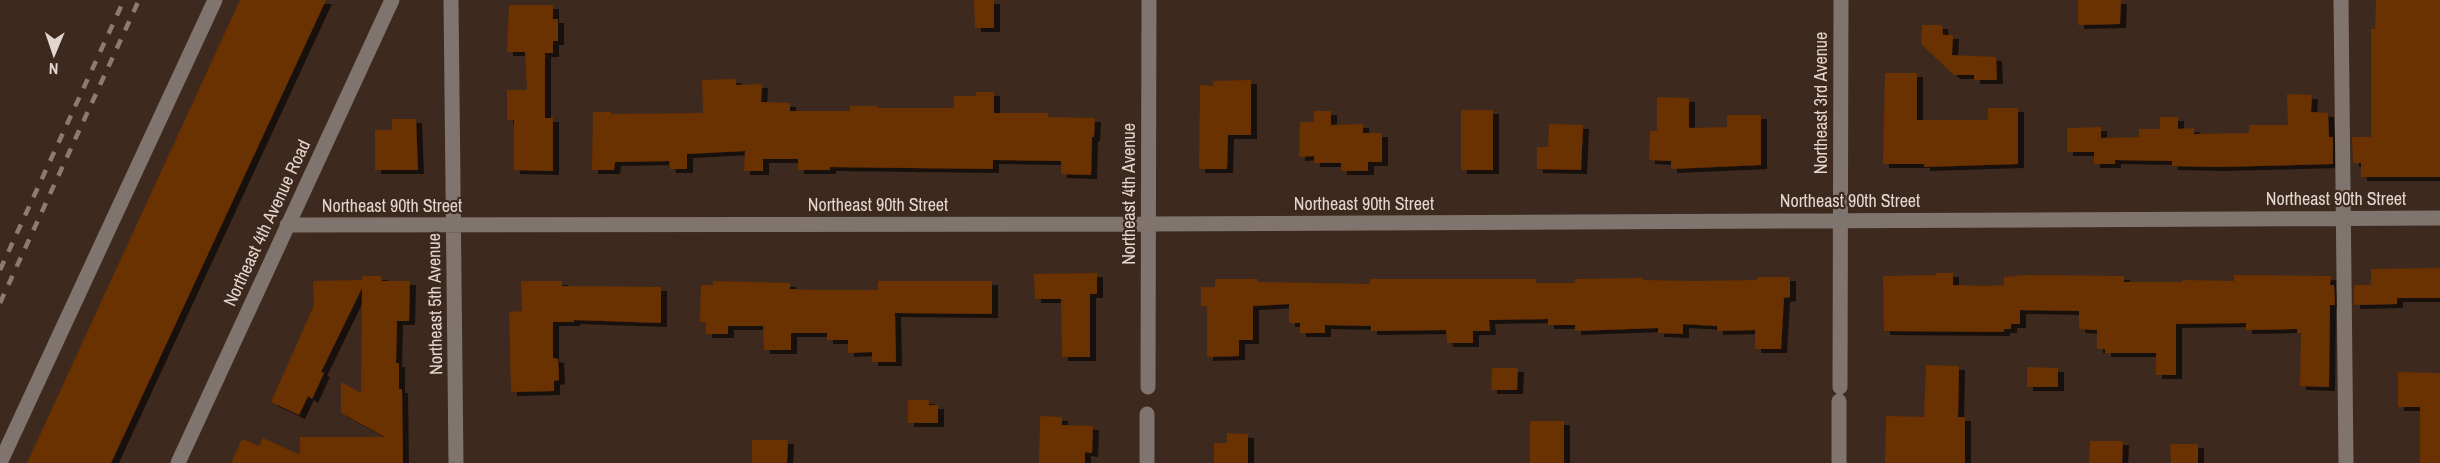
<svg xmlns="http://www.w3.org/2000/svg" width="2440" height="463" font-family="'Archivo Narrow',sans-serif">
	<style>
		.building { fill: #6b3003; filter: url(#shadow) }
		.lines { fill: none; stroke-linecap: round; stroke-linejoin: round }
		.minor { stroke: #7f746e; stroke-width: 15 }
		.rail { stroke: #8c7b71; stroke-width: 4.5; stroke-dasharray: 10 10; stroke-linecap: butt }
		.labels { text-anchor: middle; stroke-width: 4.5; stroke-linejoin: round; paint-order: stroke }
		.street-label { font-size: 18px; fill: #e3d6ce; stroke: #3d291d }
	</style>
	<defs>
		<filter id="shadow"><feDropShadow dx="6" dy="4" stdDeviation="0" flood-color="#0009"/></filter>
	</defs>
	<rect width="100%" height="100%" fill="#3d291d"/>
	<!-- building -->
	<path class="building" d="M 240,0 L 326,0 L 111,463 L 27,463 Z
		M 974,0 L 994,0 L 994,28 L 975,28 Z
		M 2078,0 L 2121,0 L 2120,24 L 2078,25 Z
		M 2376,0 L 2440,0 L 2440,177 L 2361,177 L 2361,163 L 2353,163 L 2352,137 L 2371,137 L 2371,29 L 2375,29 Z
		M 509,5 L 553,5 L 553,19 L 558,19 L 558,41 L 553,41 L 553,53 L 545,53 L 545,118 L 553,118 L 553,171 L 514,170 L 514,120 L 507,120 L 507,90 L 527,90 L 525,52 L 507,52 Z
		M 1922,25 L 1942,25 L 1943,35 L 1953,35 L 1952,55 L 1996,57 L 1997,80 L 1974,80 L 1974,75 L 1954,75 L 1921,44 Z
		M 1885,73 L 1917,73 L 1917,120 L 1988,120 L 1988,108 L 2018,108 L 2018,164 L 1924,167 L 1924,164 L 1883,164 Z
		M 736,79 L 736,85 L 762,84 L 761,102 L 790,103 L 790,111 L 850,111 L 850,106 L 877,106 L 877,108 L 954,108 L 954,96 L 976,96 L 976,92 L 994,92 L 994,113 L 1048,113 L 1048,117 L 1095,118 L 1094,137 L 1092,137 L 1091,175 L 1061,174 L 1061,161 L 993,160 L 993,169 L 830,167 L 830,170 L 798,170 L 798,159 L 763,159 L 763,171 L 744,171 L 745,151 L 687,154 L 687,169 L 670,169 L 669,161 L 615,162 L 614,170 L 592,170 L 593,112 L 611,112 L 611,114 L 703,113 L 702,80 Z
		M 1251,80 L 1251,135 L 1228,135 L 1227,169 L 1199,169 L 1200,85 L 1213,86 L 1213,81 Z
		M 2287,94 L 2312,95 L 2311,112 L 2328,113 L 2329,137 L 2333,137 L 2333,164 L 2217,167 L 2172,166 L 2172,161 L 2115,160 L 2115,164 L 2094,164 L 2094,152 L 2067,152 L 2067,128 L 2101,127 L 2101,138 L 2139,137 L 2139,129 L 2160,129 L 2160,117 L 2178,117 L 2178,129 L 2194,128 L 2194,134 L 2249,133 L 2249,125 L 2288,125 Z
		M 1657,97 L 1689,98 L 1689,128 L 1727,127 L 1727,115 L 1761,115 L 1761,165 L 1671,169 L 1671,161 L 1649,160 L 1650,131 L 1657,131 Z
		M 1461,110 L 1493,110 L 1493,170 L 1461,170 Z
		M 1314,111 L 1331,111 L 1331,125 L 1363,124 L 1363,133 L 1382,133 L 1382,162 L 1368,162 L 1368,171 L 1341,171 L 1341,163 L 1314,163 L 1314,156 L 1299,157 L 1300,122 L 1314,122 Z
		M 392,119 L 416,119 L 418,170 L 375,170 L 375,130 L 392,130 Z
		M 1549,124 L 1583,125 L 1581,170 L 1537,169 L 1537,147 L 1548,147 Z
		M 2440,268 L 2440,298 L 2397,298 L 2397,304 L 2354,305 L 2354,285 L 2371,285 L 2371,269 Z
		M 1097,273 L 1097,294 L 1090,294 L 1090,357 L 1062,357 L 1061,299 L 1035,299 L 1034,274 Z
		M 1936,273 L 1953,273 L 1953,285 L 1985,286 L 2004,285 L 2004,277 L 2026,275 L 2124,276 L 2124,282 L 2183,282 L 2183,280 L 2234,281 L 2234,275 L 2331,276 L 2330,285 L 2334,285 L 2335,305 L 2330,305 L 2329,387 L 2300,386 L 2301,333 L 2297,333 L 2297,329 L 2246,330 L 2246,323 L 2176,324 L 2176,375 L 2156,375 L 2156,353 L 2105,353 L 2105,349 L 2097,349 L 2097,330 L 2079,329 L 2079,311 L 2020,310 L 2020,324 L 2011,324 L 2011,329 L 2004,329 L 2004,332 L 1884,331 L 1883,276 L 1936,275 Z
		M 362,276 L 381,276 L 382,281 L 410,281 L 409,321 L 397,321 L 396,363 L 399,363 L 399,389 L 402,389 L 403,463 L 231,463 L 242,439 L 259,446 L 263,438 L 300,455 L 300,437 L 385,437 L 341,413 L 341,382 L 361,393 L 362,288 L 321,372 L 324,373 L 312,399 L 308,396 L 299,415 L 271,402 L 314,305 L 313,281 L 362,280 Z
		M 1757,277 L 1790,277 L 1790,297 L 1784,298 L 1781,349 L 1755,349 L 1755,330 L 1717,331 L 1717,326 L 1683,324 L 1683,334 L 1658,333 L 1658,328 L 1575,331 L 1575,325 L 1548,325 L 1548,319 L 1489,320 L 1490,331 L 1473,331 L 1473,343 L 1447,343 L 1446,330 L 1371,331 L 1371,326 L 1325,325 L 1325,333 L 1300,333 L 1300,323 L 1289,323 L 1289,304 L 1253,306 L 1253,340 L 1239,340 L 1239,356 L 1207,357 L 1207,306 L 1201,306 L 1201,287 L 1215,287 L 1215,279 L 1258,279 L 1257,282 L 1370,284 L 1370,279 L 1536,279 L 1536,283 L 1575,283 L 1575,279 L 1643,278 L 1643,280 L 1694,281 L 1757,280 Z
		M 521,281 L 562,281 L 562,286 L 661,287 L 661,323 L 574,320 L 574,322 L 553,322 L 553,358 L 558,359 L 559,380 L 554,381 L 554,391 L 511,392 L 509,312 L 522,311 Z
		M 713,281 L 790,283 L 790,289 L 817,290 L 878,290 L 878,281 L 992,281 L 992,314 L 895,313 L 896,362 L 872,362 L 872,352 L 848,353 L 848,340 L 827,340 L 827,333 L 791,333 L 791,350 L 764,350 L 763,326 L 728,326 L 728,334 L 706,334 L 706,322 L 700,322 L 701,285 L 713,285 Z
		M 1926,365 L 1959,366 L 1958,417 L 1965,417 L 1965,463 L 1885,463 L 1886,416 L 1924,417 Z
		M 2027,367 L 2058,368 L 2058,387 L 2027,387 Z
		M 1492,368 L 1518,368 L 1517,390 L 1491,390 Z
		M 2398,372 L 2440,373 L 2440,463 L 2420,463 L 2420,407 L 2398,407 Z
		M 908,400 L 929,400 L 929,405 L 938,405 L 938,423 L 908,423 Z
		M 1040,416 L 1062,417 L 1062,425 L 1093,426 L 1092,453 L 1085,452 L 1085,463 L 1039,463 Z
		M 1530,421 L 1564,421 L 1564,463 L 1530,463 Z
		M 1227,433 L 1248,434 L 1248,463 L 1214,463 L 1214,443 L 1227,443 Z
		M 752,440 L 788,440 L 787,463 L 752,463 Z
		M 2090,441 L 2123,441 L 2122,463 L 2089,463 Z
		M 2170,444 L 2198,444 L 2198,463 L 2171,463 Z"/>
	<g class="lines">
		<!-- minor -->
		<path class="minor" d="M 451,0 L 456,463
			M 2341,0 L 2346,463
			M 287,225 L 1148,224 L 2440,218
			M 1148,387 L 1149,0
			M 1840,387 L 1841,0
			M 1839,401 L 1839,463
			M 1147,414 L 1147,463
			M 0,463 L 215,0
			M 178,463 L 392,0"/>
		<!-- rail -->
		<path class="rail" d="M 0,270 L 124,0
			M 0,303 L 139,0"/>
	</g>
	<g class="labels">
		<!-- street labels -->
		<g class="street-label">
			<text transform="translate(1821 103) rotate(-90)" y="6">Northeast 3rd Avenue</text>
			<text transform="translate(1129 194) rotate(-90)" y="6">Northeast 4th Avenue</text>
			<text x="2336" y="205">Northeast 90th Street</text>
			<text x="1850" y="207">Northeast 90th Street</text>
			<text x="1364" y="210">Northeast 90th Street</text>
			<text x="878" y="211">Northeast 90th Street</text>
			<text x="392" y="212">Northeast 90th Street</text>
			<text transform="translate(267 223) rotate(-65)" y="6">Northeast 4th Avenue Road</text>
			<text transform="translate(435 304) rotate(-91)" y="6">Northeast 5th Avenue</text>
		</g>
	</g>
	<!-- north arrow -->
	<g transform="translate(54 54) rotate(182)" stroke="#3d291d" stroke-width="4.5" paint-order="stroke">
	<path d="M0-4.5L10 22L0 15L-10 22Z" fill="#e3d6ce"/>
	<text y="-9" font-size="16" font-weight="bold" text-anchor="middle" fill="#e3d6ce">N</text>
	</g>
</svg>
